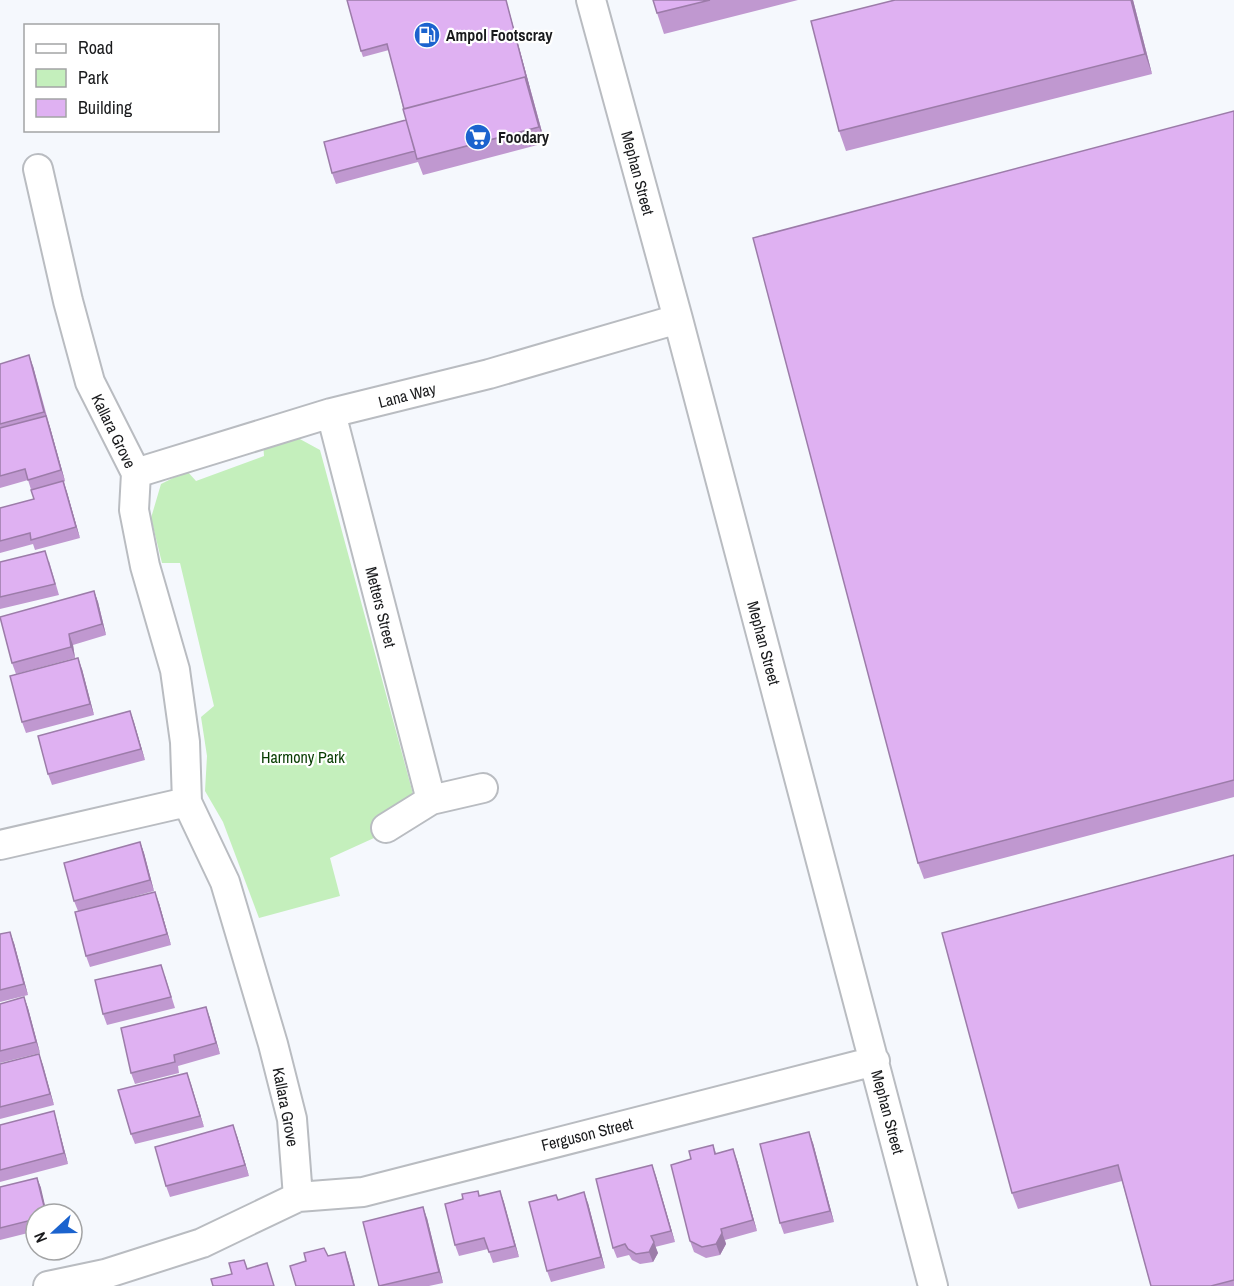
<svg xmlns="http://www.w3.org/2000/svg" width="1234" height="1286" font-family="'Archivo Narrow',sans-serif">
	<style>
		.green { fill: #c4efbc }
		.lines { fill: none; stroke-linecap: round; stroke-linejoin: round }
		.street-casing { stroke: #b9bcc1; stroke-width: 32 }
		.street { stroke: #fff; stroke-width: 28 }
		.wall { fill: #c098d0 }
		.shaded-wall { fill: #9c7ca9 }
		.building { fill: #dfb1f2; stroke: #9c7ca9; stroke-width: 1.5 }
		.labels { text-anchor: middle; stroke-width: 4.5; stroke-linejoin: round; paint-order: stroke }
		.poi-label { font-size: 16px; font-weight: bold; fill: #1a1b1d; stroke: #fff; text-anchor: start }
		.street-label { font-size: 16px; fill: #1a1b1d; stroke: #fff }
		.park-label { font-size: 16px; fill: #073c00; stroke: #fff }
	</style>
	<rect width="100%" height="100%" fill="#f5f8fd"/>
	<!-- green -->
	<path class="green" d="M 298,438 L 320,450 L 413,794 L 381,814 L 374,838 L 330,858 L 340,896 L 259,918 L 223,822 L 205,791 L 207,756 L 201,717 L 214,706 L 180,563 L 162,563 L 151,518 L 161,484 L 187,471 L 196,481 L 264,456 L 263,441 Z"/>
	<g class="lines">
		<defs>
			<path id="street" d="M 591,0 L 678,319 L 933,1286
				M 38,169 L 68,301 L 90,382 L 136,473 L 134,510 L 145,566 L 175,670 L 185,742 L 187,802 L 225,882 L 273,1044 L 292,1119 L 298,1197 L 202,1243 L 105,1274 L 48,1286
				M 331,413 L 431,800
				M 136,473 L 331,413 L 489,374 L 678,319
				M 386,828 L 431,800 L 483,788
				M 0,845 L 187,802
				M 298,1197 L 363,1192 L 875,1061"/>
		</defs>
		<!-- street casing -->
		<use href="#street" class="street-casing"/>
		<!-- street -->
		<use href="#street" class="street"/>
	</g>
	<!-- wall -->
	<path class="wall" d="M 506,0 L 545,143 L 423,175 L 418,162 L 336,184 L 332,173 L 406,120 L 389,50 L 363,57 L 361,51 Z
		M 653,0 L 798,0 L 664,34 L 657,13 Z
		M 1133,0 L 1152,74 L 846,151 L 839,131 Z
		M 1234,111 L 1234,797 L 924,879 L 918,863 Z
		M 0,364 L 33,366 L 65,481 L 64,482 L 80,538 L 35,550 L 33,544 L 0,553 L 0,508 L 34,499 L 28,480 L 0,488 Z
		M 49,561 L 59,595 L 0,609 L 0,562 Z
		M 94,591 L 98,602 L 106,635 L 73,645 L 75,658 L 16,674 L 12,663 Z
		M 82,669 L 94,715 L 26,733 L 22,722 Z
		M 130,711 L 145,760 L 52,785 L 48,774 Z
		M 140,842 L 144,853 L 154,891 L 110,903 L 159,903 L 171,945 L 90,967 L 86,956 L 78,911 L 74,901 Z
		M 1234,855 L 1234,1286 L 1151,1286 L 1122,1181 L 1018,1209 L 1012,1193 Z
		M 0,934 L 14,943 L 28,995 L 0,1002 Z
		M 165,976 L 175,1008 L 107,1025 L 103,1014 Z
		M 24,997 L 28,1008 L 40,1053 L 0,1063 L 0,1004 Z
		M 206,1007 L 220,1054 L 178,1066 L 179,1073 L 135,1084 L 131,1073 Z
		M 39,1054 L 54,1105 L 0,1119 L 0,1064 Z
		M 187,1073 L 204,1127 L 135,1144 L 131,1134 Z
		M 54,1111 L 57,1122 L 68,1164 L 0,1182 L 0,1125 Z
		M 237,1136 L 249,1176 L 170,1197 L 166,1186 Z
		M 813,1143 L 834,1222 L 784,1234 L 780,1223 Z
		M 713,1145 L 716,1153 L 737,1160 L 757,1231 L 725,1240 L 726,1244 L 720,1255 L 706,1258 L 694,1252 L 690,1241 L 691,1159 Z
		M 652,1165 L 675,1242 L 655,1247 L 658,1253 L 653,1262 L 640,1264 L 632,1260 L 629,1255 L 617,1258 L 613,1248 Z
		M 37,1178 L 41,1188 L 36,1214 L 36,1231 L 0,1240 L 0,1187 Z
		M 500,1191 L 519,1257 L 493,1263 L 488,1249 L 459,1256 L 455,1245 L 480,1196 Z
		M 558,1200 L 588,1203 L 605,1268 L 551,1282 L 547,1271 Z
		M 427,1218 L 443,1283 L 429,1286 L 380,1286 Z"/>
	<!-- shaded-wall -->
	<path class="shaded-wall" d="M 506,0 L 545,143 L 539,127 L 525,77 Z
		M 1131,0 L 1133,0 L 1152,74 L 1145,54 Z
		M 29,355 L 33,366 L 48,423 L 44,412 Z
		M 46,416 L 50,427 L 65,481 L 61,470 Z
		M 63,481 L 67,492 L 80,538 L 76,527 Z
		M 94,591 L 98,602 L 106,635 L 102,624 Z
		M 69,634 L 73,645 L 75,658 L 71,647 Z
		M 78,658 L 82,669 L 94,715 L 90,704 Z
		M 130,711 L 134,722 L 145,760 L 141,749 Z
		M 140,842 L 144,853 L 154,891 L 150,880 Z
		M 155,892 L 159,903 L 171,945 L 167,934 Z
		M 10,932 L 14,943 L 28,995 L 24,984 Z
		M 24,997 L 28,1008 L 40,1053 L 36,1042 Z
		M 206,1007 L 210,1018 L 220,1054 L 216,1043 Z
		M 39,1054 L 43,1065 L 54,1105 L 50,1094 Z
		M 187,1073 L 191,1084 L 204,1127 L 200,1116 Z
		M 54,1111 L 57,1122 L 68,1164 L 64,1153 Z
		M 233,1125 L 237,1136 L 249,1176 L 245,1165 Z
		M 809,1132 L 813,1143 L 834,1222 L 830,1211 Z
		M 733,1149 L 737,1160 L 757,1231 L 753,1220 Z
		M 652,1165 L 656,1176 L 675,1242 L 671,1231 Z
		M 37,1178 L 41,1188 L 47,1214 L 46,1214 Z
		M 500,1191 L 504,1202 L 519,1257 L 515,1246 Z
		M 584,1192 L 588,1203 L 605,1268 L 601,1257 Z
		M 423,1207 L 427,1218 L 443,1283 L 439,1272 Z
		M 721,1229 L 726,1244 L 720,1255 L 716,1244 Z
		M 654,1242 L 658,1253 L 653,1262 L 649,1252 Z
		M 345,1252 L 349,1263 L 355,1286 L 354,1286 Z"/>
	<!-- building -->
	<path class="building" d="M 347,0 L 506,0 L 529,88 L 525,77 L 404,109 L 387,44 L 361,51 Z
		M 653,0 L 710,0 L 657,13 Z
		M 895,0 L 1131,0 L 1145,54 L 839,131 L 811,21 Z
		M 525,77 L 539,127 L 417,159 L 403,109 Z
		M 1234,111 L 1234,780 L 918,863 L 753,238 Z
		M 406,120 L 415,151 L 332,173 L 324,142 Z
		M 29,355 L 44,412 L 0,424 L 0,364 Z
		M 46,416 L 61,470 L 28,480 L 25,469 L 0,476 L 0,428 Z
		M 63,481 L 76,527 L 31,540 L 30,533 L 0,541 L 0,508 L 34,499 L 31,490 Z
		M 45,551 L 55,584 L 0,597 L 0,562 Z
		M 94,591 L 102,624 L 69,634 L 71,647 L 12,663 L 0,617 Z
		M 78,658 L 90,704 L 22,722 L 10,676 Z
		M 130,711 L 141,749 L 48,774 L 38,736 Z
		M 140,842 L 150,880 L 74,901 L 64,863 Z
		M 1234,855 L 1234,1280 L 1211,1286 L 1151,1286 L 1118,1165 L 1012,1193 L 942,933 Z
		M 155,892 L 167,934 L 86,956 L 75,912 Z
		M 10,932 L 24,984 L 0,990 L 0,934 Z
		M 161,965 L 171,997 L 103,1014 L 95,980 Z
		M 24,997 L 36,1042 L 0,1051 L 0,1004 Z
		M 206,1007 L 216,1043 L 174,1055 L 175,1062 L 131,1073 L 121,1028 Z
		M 39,1054 L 50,1094 L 0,1107 L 0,1064 Z
		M 187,1073 L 200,1116 L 131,1134 L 118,1090 Z
		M 54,1111 L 64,1153 L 0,1170 L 0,1125 Z
		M 233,1125 L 245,1165 L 166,1186 L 155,1147 Z
		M 809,1132 L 830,1211 L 780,1223 L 760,1144 Z
		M 713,1145 L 715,1154 L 733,1149 L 753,1220 L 721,1229 L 722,1233 L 716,1244 L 702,1247 L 690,1241 L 671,1165 L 691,1159 L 689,1151 Z
		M 652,1165 L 671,1231 L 651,1236 L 654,1242 L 649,1252 L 636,1254 L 628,1249 L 625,1244 L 613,1248 L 596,1179 Z
		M 37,1178 L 46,1214 L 36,1214 L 36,1219 L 0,1228 L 0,1187 Z
		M 478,1191 L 479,1196 L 500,1191 L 515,1246 L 489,1252 L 484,1238 L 455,1245 L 445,1204 L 463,1199 L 462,1194 Z
		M 584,1192 L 601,1257 L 547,1271 L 529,1202 L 556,1195 L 558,1200 Z
		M 423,1207 L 439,1272 L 379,1286 L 363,1222 Z
		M 324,1248 L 328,1256 L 345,1252 L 354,1286 L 296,1286 L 290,1266 L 306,1261 L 304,1253 Z
		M 244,1260 L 247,1269 L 267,1263 L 274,1286 L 213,1286 L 211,1279 L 232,1274 L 229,1263 Z"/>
	<!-- icons -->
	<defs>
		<symbol id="fuel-disc" viewBox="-11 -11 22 22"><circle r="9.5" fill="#1b63ce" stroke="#fff"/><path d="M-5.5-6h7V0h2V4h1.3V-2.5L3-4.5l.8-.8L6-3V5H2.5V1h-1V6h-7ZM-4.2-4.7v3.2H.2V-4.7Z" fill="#fff"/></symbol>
		<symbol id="supermarket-disc" viewBox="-11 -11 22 22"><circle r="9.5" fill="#1b63ce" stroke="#fff"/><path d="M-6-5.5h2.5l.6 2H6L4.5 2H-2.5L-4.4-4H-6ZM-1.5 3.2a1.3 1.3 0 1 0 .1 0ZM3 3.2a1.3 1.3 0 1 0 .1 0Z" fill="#fff"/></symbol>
	</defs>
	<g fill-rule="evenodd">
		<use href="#fuel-disc" x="412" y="20" width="30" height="30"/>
		<use href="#supermarket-disc" x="463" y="122" width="30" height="30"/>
	</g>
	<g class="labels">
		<!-- poi labels -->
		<g class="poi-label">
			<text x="446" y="41">Ampol Footscray</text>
			<text x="498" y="143">Foodary</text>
		</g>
		<!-- street labels -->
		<g class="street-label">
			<text transform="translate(638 173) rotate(75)" y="6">Mephan Street</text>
			<text transform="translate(407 395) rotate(-14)" y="6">Lana Way</text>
			<text transform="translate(114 431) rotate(64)" y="6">Kallara Grove</text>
			<text transform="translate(381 607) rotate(76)" y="6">Metters Street</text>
			<text transform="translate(764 643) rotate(75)" y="6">Mephan Street</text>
			<text transform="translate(286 1107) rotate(79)" y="6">Kallara Grove</text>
			<text transform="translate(888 1112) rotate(75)" y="6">Mephan Street</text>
			<text transform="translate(587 1134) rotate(-14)" y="6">Ferguson Street</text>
		</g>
		<!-- park labels -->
		<g class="park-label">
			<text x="303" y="763">Harmony Park</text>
		</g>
	</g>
	<!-- legend -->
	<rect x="24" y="24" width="195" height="108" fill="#ffffff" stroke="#a3a4a5" stroke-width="1.5"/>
	<rect x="36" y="44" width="30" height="9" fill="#ffffff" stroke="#a3a4a5" stroke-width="1.5"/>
	<text x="78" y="54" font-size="18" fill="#1a1b1d">Road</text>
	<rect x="36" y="69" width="30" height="18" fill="#c4efbc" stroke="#a3a4a5" stroke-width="1.5"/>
	<text x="78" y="84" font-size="18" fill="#1a1b1d">Park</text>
	<rect x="36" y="99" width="30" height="18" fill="#dfb1f2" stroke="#a3a4a5" stroke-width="1.5"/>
	<text x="78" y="114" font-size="18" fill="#1a1b1d">Building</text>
	<!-- north arrow -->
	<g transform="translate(54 1232) rotate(248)"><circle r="28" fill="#ffffff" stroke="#a3a4a5" stroke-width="1.5"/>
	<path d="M0-4.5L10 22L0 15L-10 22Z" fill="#1b63ce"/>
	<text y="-9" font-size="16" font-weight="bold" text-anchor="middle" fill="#1a1b1d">N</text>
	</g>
</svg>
